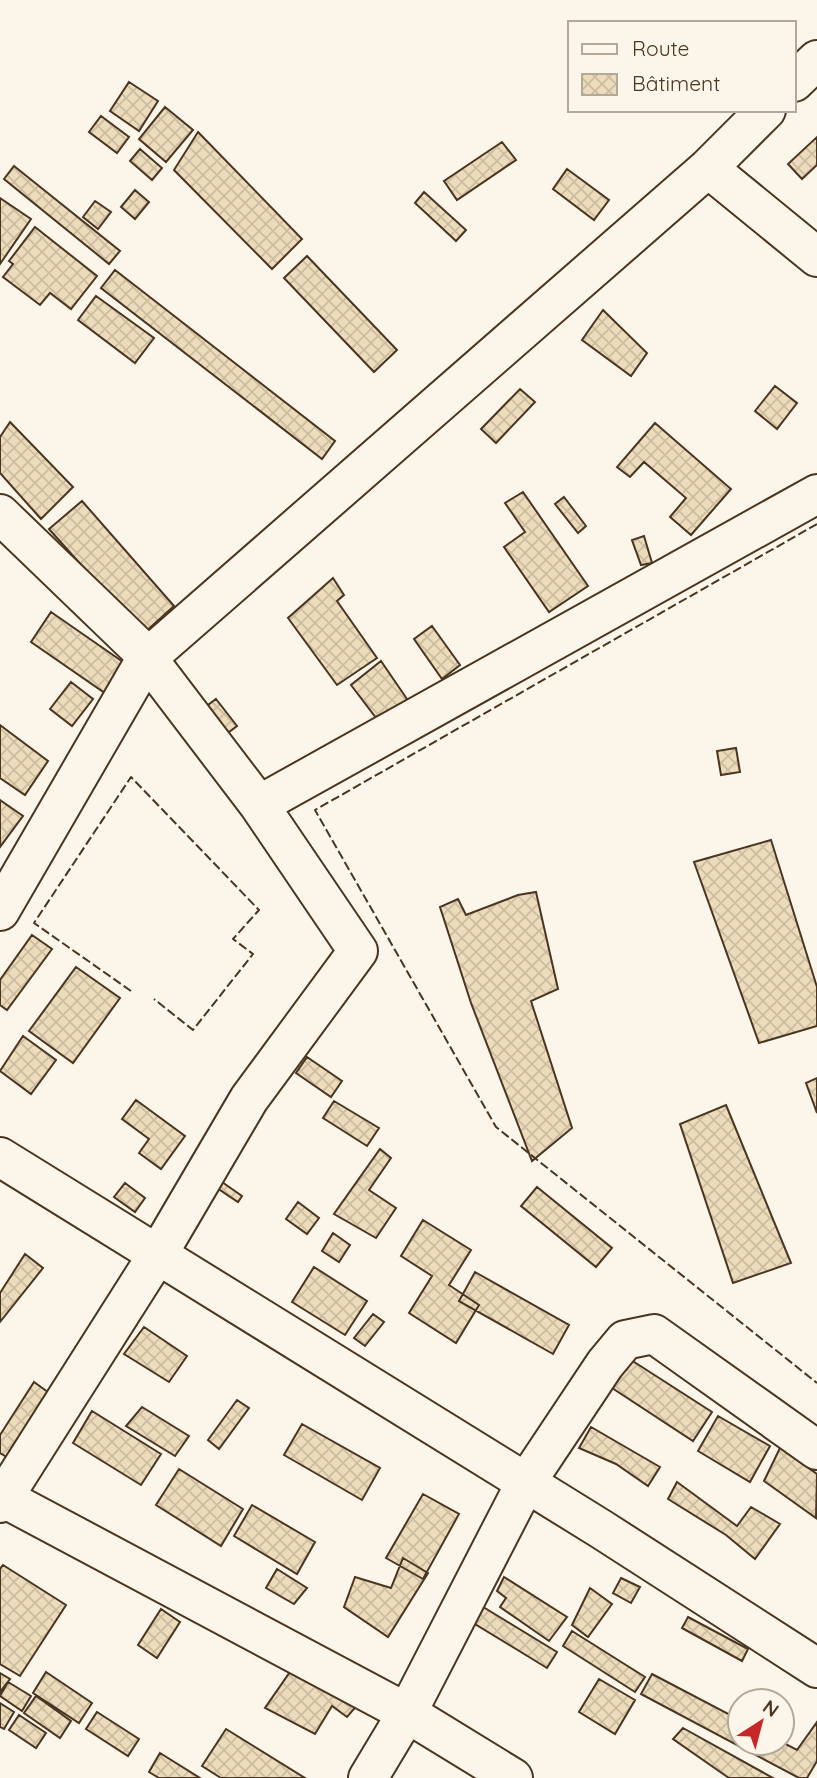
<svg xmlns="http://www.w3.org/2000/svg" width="817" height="1778" font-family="Quicksand,sans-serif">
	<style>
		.building { fill: url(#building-cross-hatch); stroke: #4a3520; stroke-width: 2 }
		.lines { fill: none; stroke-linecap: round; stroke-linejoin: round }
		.minor-casing { stroke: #4a3520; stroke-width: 42 }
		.minor { stroke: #fbf6e9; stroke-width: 38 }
		.fence { stroke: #4a3520; stroke-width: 2; stroke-dasharray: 9 3.5; stroke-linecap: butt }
	</style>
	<defs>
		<pattern id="building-cross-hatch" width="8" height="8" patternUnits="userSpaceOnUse" patternTransform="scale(1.75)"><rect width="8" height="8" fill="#ecdcbc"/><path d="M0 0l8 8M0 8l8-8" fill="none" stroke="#ccbda1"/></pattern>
	</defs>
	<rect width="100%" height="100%" fill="#fbf6e9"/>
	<!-- building -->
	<path class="building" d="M 129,82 L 158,101 L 139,131 L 110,111 Z
		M 165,107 L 193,130 L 166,162 L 139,139 Z
		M 101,116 L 129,137 L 117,153 L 89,132 Z
		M 198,132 L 302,239 L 272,269 L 174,170 Z
		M 817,137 L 817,165 L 802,179 L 788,164 Z
		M 502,142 L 516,160 L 457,200 L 444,181 Z
		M 140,149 L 162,168 L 152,180 L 130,161 Z
		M 14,166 L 120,251 L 109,264 L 4,179 Z
		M 567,169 L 609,200 L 594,220 L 553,189 Z
		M 135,190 L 149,202 L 135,219 L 121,207 Z
		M 424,192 L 466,230 L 456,241 L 415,203 Z
		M 0,198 L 31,219 L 0,264 Z
		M 95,201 L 111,212 L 98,229 L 83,217 Z
		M 35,227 L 97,276 L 71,309 L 50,293 L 40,305 L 3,277 L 13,264 L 9,261 Z
		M 307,256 L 397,350 L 374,372 L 284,278 Z
		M 115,270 L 335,441 L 322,459 L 101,288 Z
		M 96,296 L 154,338 L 135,363 L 78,320 Z
		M 603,310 L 647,353 L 631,376 L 582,340 Z
		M 775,386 L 797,403 L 777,429 L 755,411 Z
		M 520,389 L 535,402 L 496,443 L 481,429 Z
		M 10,422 L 73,487 L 41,519 L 0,473 L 0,437 Z
		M 655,423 L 731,489 L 691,535 L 670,517 L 686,498 L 644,462 L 630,477 L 617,467 Z
		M 523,492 L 588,586 L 549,612 L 504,547 L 525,532 L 505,503 Z
		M 564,497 L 586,526 L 578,533 L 555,504 Z
		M 82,501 L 174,606 L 143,634 L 49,529 Z
		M 644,536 L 652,563 L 641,565 L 632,540 Z
		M 333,578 L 344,595 L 337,601 L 377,658 L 337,685 L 288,618 Z
		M 51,612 L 136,671 L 115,700 L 31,642 Z
		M 432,626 L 460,665 L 442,679 L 414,639 Z
		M 381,661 L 409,702 L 380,723 L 351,685 Z
		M 71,682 L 93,699 L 72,726 L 50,709 Z
		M 216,699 L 237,726 L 221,738 L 200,711 Z
		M 0,725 L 48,761 L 25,795 L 0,778 Z
		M 736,748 L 740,772 L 721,775 L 717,751 Z
		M 0,800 L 23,816 L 0,847 Z
		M 771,840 L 817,987 L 817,1026 L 759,1043 L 694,862 Z
		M 536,892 L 558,989 L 531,1001 L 572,1128 L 532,1161 L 471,1003 L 440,907 L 458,899 L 466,915 L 518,895 Z
		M 32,935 L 52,949 L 7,1010 L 0,1005 L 0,980 Z
		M 76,967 L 120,998 L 73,1063 L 29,1031 Z
		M 23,1036 L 56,1060 L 31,1094 L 0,1071 Z
		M 307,1057 L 342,1081 L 331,1097 L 296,1073 Z
		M 817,1078 L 817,1113 L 806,1083 Z
		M 136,1100 L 185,1136 L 161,1169 L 139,1153 L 149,1139 L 122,1119 Z
		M 334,1101 L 379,1128 L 367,1146 L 323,1118 Z
		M 726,1105 L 791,1263 L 733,1283 L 680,1124 Z
		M 380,1149 L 391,1158 L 369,1190 L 396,1208 L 376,1238 L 334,1214 Z
		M 222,1182 L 242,1196 L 238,1202 L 217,1188 Z
		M 125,1183 L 145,1198 L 135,1212 L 114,1197 Z
		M 537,1187 L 612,1248 L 596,1267 L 521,1206 Z
		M 298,1202 L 319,1218 L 307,1234 L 286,1219 Z
		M 423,1220 L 471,1250 L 449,1285 L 479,1305 L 456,1343 L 409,1313 L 432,1276 L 401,1256 Z
		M 333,1233 L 350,1245 L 339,1262 L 322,1251 Z
		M 25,1254 L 43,1268 L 0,1322 L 0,1293 Z
		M 314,1267 L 367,1301 L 345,1335 L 292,1302 Z
		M 475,1272 L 569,1325 L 553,1354 L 459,1301 Z
		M 373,1314 L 384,1322 L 365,1346 L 354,1338 Z
		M 144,1327 L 187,1356 L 169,1382 L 124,1354 Z
		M 628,1358 L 712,1412 L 693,1441 L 609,1386 Z
		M 34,1382 L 52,1395 L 10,1459 L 0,1453 L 0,1435 Z
		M 237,1400 L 249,1408 L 219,1449 L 208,1440 Z
		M 142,1407 L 189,1436 L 175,1456 L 126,1426 Z
		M 92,1411 L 161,1454 L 141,1485 L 73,1443 Z
		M 718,1416 L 770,1446 L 750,1482 L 698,1451 Z
		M 302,1424 L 380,1468 L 362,1500 L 284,1455 Z
		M 591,1427 L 660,1467 L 648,1486 L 616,1464 L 579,1448 Z
		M 780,1448 L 817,1474 L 816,1518 L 764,1481 Z
		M 179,1469 L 243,1509 L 221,1546 L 156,1505 Z
		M 677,1482 L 737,1526 L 751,1507 L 780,1524 L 755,1559 L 726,1535 L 668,1499 Z
		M 423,1494 L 459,1514 L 423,1579 L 386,1558 Z
		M 252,1505 L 315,1542 L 297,1574 L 234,1536 Z
		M 403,1558 L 428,1573 L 388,1637 L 344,1607 L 355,1577 L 391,1588 Z
		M 3,1565 L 66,1605 L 20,1676 L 0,1664 L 0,1569 Z
		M 277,1569 L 307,1588 L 294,1604 L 266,1588 Z
		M 504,1577 L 567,1617 L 549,1641 L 500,1607 L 506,1598 L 497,1591 Z
		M 621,1578 L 640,1587 L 631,1603 L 613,1593 Z
		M 590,1588 L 612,1604 L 588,1637 L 572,1625 Z
		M 475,1602 L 557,1652 L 547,1668 L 470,1621 Z
		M 161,1609 L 180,1622 L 157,1658 L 138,1645 Z
		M 688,1617 L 748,1649 L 742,1661 L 682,1628 Z
		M 572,1631 L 645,1677 L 635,1692 L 563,1646 Z
		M 299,1659 L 360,1702 L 347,1717 L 332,1706 L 315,1734 L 265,1708 Z
		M 46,1672 L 92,1703 L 79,1723 L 33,1693 Z
		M 0,1673 L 10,1679 L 0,1692 Z
		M 652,1674 L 740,1720 L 740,1743 L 782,1742 L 797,1750 L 817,1722 L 817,1761 L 807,1778 L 799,1778 L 641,1694 Z
		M 599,1679 L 635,1700 L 615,1734 L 579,1712 Z
		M 8,1682 L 31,1696 L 22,1711 L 0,1696 Z
		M 36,1696 L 71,1721 L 60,1738 L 24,1713 Z
		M 0,1703 L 14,1712 L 4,1729 L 0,1727 Z
		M 97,1712 L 139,1739 L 128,1756 L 86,1729 Z
		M 19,1715 L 46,1733 L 36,1748 L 9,1730 Z
		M 683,1728 L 773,1778 L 729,1778 L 673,1739 Z
		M 226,1729 L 305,1778 L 221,1778 L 202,1766 Z
		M 160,1753 L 200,1778 L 159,1778 L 149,1772 Z"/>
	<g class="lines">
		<defs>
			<path id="minor" d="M 794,82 L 817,60
				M 708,168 L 817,257
				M 0,514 L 141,650 L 259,805 L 358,951 L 249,1099 L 158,1254 L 0,1503
				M 259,805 L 817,494
				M 0,911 L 146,659 L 708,168 L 766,110
				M 0,1157 L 601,1529 L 817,1668
				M 0,1496 L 407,1713 L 513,1778
				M 368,1778 L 407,1713 L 525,1484 L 605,1364 L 625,1340 L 654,1334 L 817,1450"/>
		</defs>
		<!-- minor casing -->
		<use href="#minor" class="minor-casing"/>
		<!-- minor -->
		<use href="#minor" class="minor"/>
		<!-- fence -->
		<path class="fence" d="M 817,524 L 315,810 L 496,1127 L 817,1383
			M 131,991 L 34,923 L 131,777 L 259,910 L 233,939 L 253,954 L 193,1030 L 154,999"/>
	</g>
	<!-- legend -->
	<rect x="568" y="21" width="228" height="91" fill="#fbf6e9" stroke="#b4a999" stroke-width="2"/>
	<rect x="582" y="44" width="35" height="10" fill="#fbf6e9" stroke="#b4a999" stroke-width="2"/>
	<text x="632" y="56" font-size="21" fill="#4a3520">Route</text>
	<rect x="582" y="74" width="35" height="21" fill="url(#building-cross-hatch)" stroke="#b4a999" stroke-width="2"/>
	<text x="632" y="91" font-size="21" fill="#4a3520">Bâtiment</text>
	<!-- north arrow -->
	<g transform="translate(761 1722) rotate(36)"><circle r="33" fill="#fbf6e9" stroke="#b4a999" stroke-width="2"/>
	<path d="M0-5L12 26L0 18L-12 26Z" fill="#c62828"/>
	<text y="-10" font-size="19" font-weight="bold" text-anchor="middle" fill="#4a3520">N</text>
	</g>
</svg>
